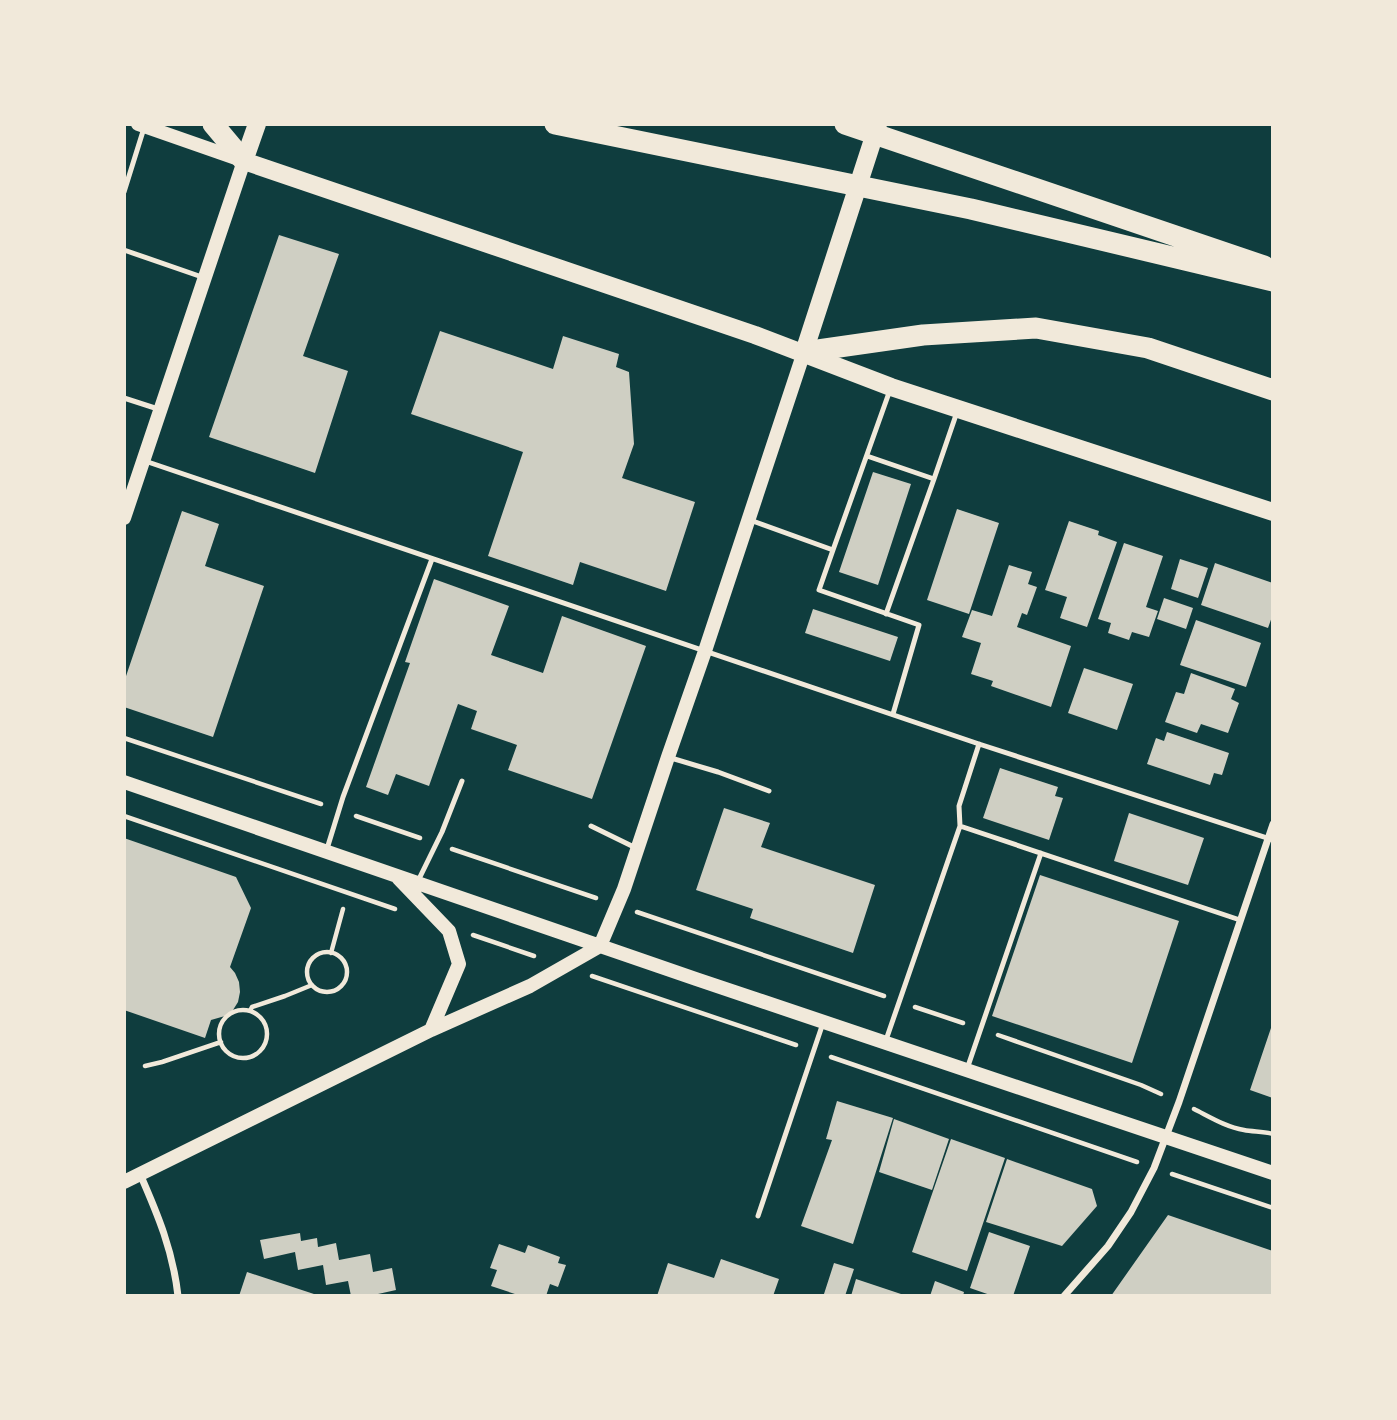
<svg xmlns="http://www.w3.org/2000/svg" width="1397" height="1420" font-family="Inter,sans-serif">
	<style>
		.building { fill: #cfcfc3 }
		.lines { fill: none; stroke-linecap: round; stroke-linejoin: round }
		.path { stroke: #f1e9da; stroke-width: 4.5 }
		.service { stroke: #f1e9da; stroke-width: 5 }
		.minor { stroke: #f1e9da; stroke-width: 7 }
		.secondary { stroke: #f1e9da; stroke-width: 14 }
		.primary { stroke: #f1e9da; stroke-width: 18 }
		.motorway { stroke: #f1e9da; stroke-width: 21 }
	</style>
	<rect width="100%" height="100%" fill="#0f3d3e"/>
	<!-- building -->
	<path class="building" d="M 279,235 L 339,254 L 303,356 L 348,371 L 315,473 L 209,437 Z
		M 440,331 L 553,369 L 563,336 L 619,354 L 616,367 L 629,372 L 634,444 L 622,478 L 695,502 L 666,591 L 580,562 L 573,585 L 488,556 L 523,452 L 411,414 Z
		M 873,472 L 911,484 L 878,585 L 839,572 Z
		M 957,509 L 999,523 L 969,614 L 927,600 Z
		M 182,511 L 219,524 L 205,566 L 264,586 L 213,737 L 124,707 L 124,682 Z
		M 1069,521 L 1099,531 L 1098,535 L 1117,542 L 1087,627 L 1060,618 L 1067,597 L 1045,590 Z
		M 1124,543 L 1163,556 L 1146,607 L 1158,611 L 1149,637 L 1132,632 L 1129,640 L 1108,633 L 1111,623 L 1098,619 Z
		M 1180,559 L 1208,568 L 1198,598 L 1171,589 Z
		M 1215,563 L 1273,583 L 1273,614 L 1268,628 L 1201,605 Z
		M 1009,565 L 1032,572 L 1028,584 L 1037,587 L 1027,615 L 1022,613 L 1017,627 L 1071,646 L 1051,707 L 991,686 L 993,681 L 971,674 L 981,643 L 962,637 L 972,610 L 992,616 Z
		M 434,579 L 509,606 L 491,655 L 543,673 L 562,616 L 646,646 L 592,799 L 508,770 L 517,745 L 471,729 L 477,711 L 458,704 L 429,786 L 396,774 L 388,795 L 366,787 L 410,663 L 405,662 Z
		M 1164,598 L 1193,608 L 1186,629 L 1157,619 Z
		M 813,609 L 898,637 L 890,661 L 805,633 Z
		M 1196,620 L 1261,643 L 1246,687 L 1180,665 Z
		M 1084,668 L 1133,684 L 1117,730 L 1068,713 Z
		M 1191,673 L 1235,689 L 1231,699 L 1239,703 L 1228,733 L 1201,724 L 1197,733 L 1165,722 L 1176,692 L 1184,694 Z
		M 1167,732 L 1229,753 L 1222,775 L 1214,773 L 1210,785 L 1147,764 L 1156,738 L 1164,741 Z
		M 1000,768 L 1058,787 L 1055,796 L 1063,798 L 1049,840 L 983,818 Z
		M 724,808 L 770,823 L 761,847 L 875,885 L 853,953 L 750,918 L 753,909 L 696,890 Z
		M 1129,813 L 1204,838 L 1188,885 L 1114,861 Z
		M 124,838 L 236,877 L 251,908 L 230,967 L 235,973 L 239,982 L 240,992 L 238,1002 L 233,1010 L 225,1016 L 211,1020 L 205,1038 L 124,1010 Z
		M 1040,875 L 1179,921 L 1132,1063 L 992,1016 Z
		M 1272,1025 L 1273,1025 L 1273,1098 L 1250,1090 Z
		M 837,1101 L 893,1118 L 853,1244 L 801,1226 L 832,1140 L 826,1139 Z
		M 894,1119 L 949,1139 L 932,1190 L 879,1172 Z
		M 951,1139 L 1005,1158 L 967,1271 L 912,1252 Z
		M 1007,1159 L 1092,1189 L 1097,1206 L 1062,1246 L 986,1222 Z
		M 1168,1215 L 1273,1251 L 1273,1296 L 1111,1296 Z
		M 989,1232 L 1030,1246 L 1013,1296 L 993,1296 L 970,1288 Z
		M 300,1233 L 301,1241 L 317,1238 L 318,1247 L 336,1243 L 339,1260 L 370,1254 L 373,1272 L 392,1268 L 396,1290 L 369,1296 L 351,1296 L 348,1281 L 326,1285 L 323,1265 L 298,1270 L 295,1252 L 264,1259 L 260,1240 Z
		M 499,1244 L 525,1253 L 528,1245 L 560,1257 L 558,1263 L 566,1265 L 558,1287 L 550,1284 L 546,1296 L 521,1296 L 491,1286 L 497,1270 L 490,1268 Z
		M 721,1259 L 779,1279 L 773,1296 L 657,1296 L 668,1263 L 714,1278 Z
		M 834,1263 L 854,1269 L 845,1296 L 830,1296 L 824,1294 Z
		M 247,1272 L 317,1295 L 317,1296 L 239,1296 Z
		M 856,1279 L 904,1295 L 904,1296 L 851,1296 Z
		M 935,1281 L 964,1292 L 963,1296 L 930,1296 Z"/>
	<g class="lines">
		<!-- path -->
		<path class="path" d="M 124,738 L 321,804
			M 124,816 L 395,909
			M 356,816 L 420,838
			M 452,849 L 596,898
			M 637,912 L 884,996
			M 473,935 L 534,956
			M307 972a20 20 0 1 1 40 0a20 20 0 1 1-40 0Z
			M 331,953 L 343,909
			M 592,976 L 796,1045
			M 915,1007 L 963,1023
			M219 1034a24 24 0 1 1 48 0a24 24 0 1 1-48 0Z
			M 250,1011 L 252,1007 L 285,996 L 312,985
			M 998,1035 L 1141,1085 L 1161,1094
			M 831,1057 L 1137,1162
			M 145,1066 L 162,1062 L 221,1042
			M 1194,1109 C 1210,1117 1226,1127 1244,1130 C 1253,1132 1263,1131 1273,1134
			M 1172,1174 L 1273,1208"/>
		<!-- service -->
		<path class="service" d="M 124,192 L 144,128
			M 124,250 L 202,277
			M 124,398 L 158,409
			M 867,456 L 934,479 L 886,614
			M 145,461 L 979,744 L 1273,840
			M 934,479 L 957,412
			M 750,520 L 833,550 L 819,590 L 919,625 L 893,714
			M 833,550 L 890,390
			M 671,758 L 718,772 L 769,791
			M 591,826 L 636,848
			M 960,826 L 1240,920
			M 326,852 L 343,797 L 432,559
			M 417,883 L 442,832 L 462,781
			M 886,1040 L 960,826 L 959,806 L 979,744
			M 967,1069 L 1041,853
			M 758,1216 L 823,1023"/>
		<!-- minor -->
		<path class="minor" d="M 140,1174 C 158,1215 173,1251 178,1296
			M 1064,1296 L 1108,1246 L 1131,1212 L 1154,1168 L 1179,1102 L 1273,824"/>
		<!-- secondary -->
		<path class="secondary" d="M 124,518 L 244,161 L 138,124
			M 124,782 L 696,979 L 1273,1173
			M 399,879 L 449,931 L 459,964 L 431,1030
			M 600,946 L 624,889 L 668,757 L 705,651 L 804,352
			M 124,1182 L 431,1030 L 530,986 L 600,946"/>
		<!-- primary -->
		<path class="primary" d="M 257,124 L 244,161 L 755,335 L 891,387 L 1273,512
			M 804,352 L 878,124"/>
		<!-- motorway -->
		<path class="motorway" d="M 213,124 L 244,161
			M 555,124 L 971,209 L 1273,281
			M 845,124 L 1264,266
			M 804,352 L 923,335 L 1036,328 L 1148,348 L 1273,390"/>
	</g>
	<!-- border -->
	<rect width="1397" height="1420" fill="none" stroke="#f1e9da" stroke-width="252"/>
</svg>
